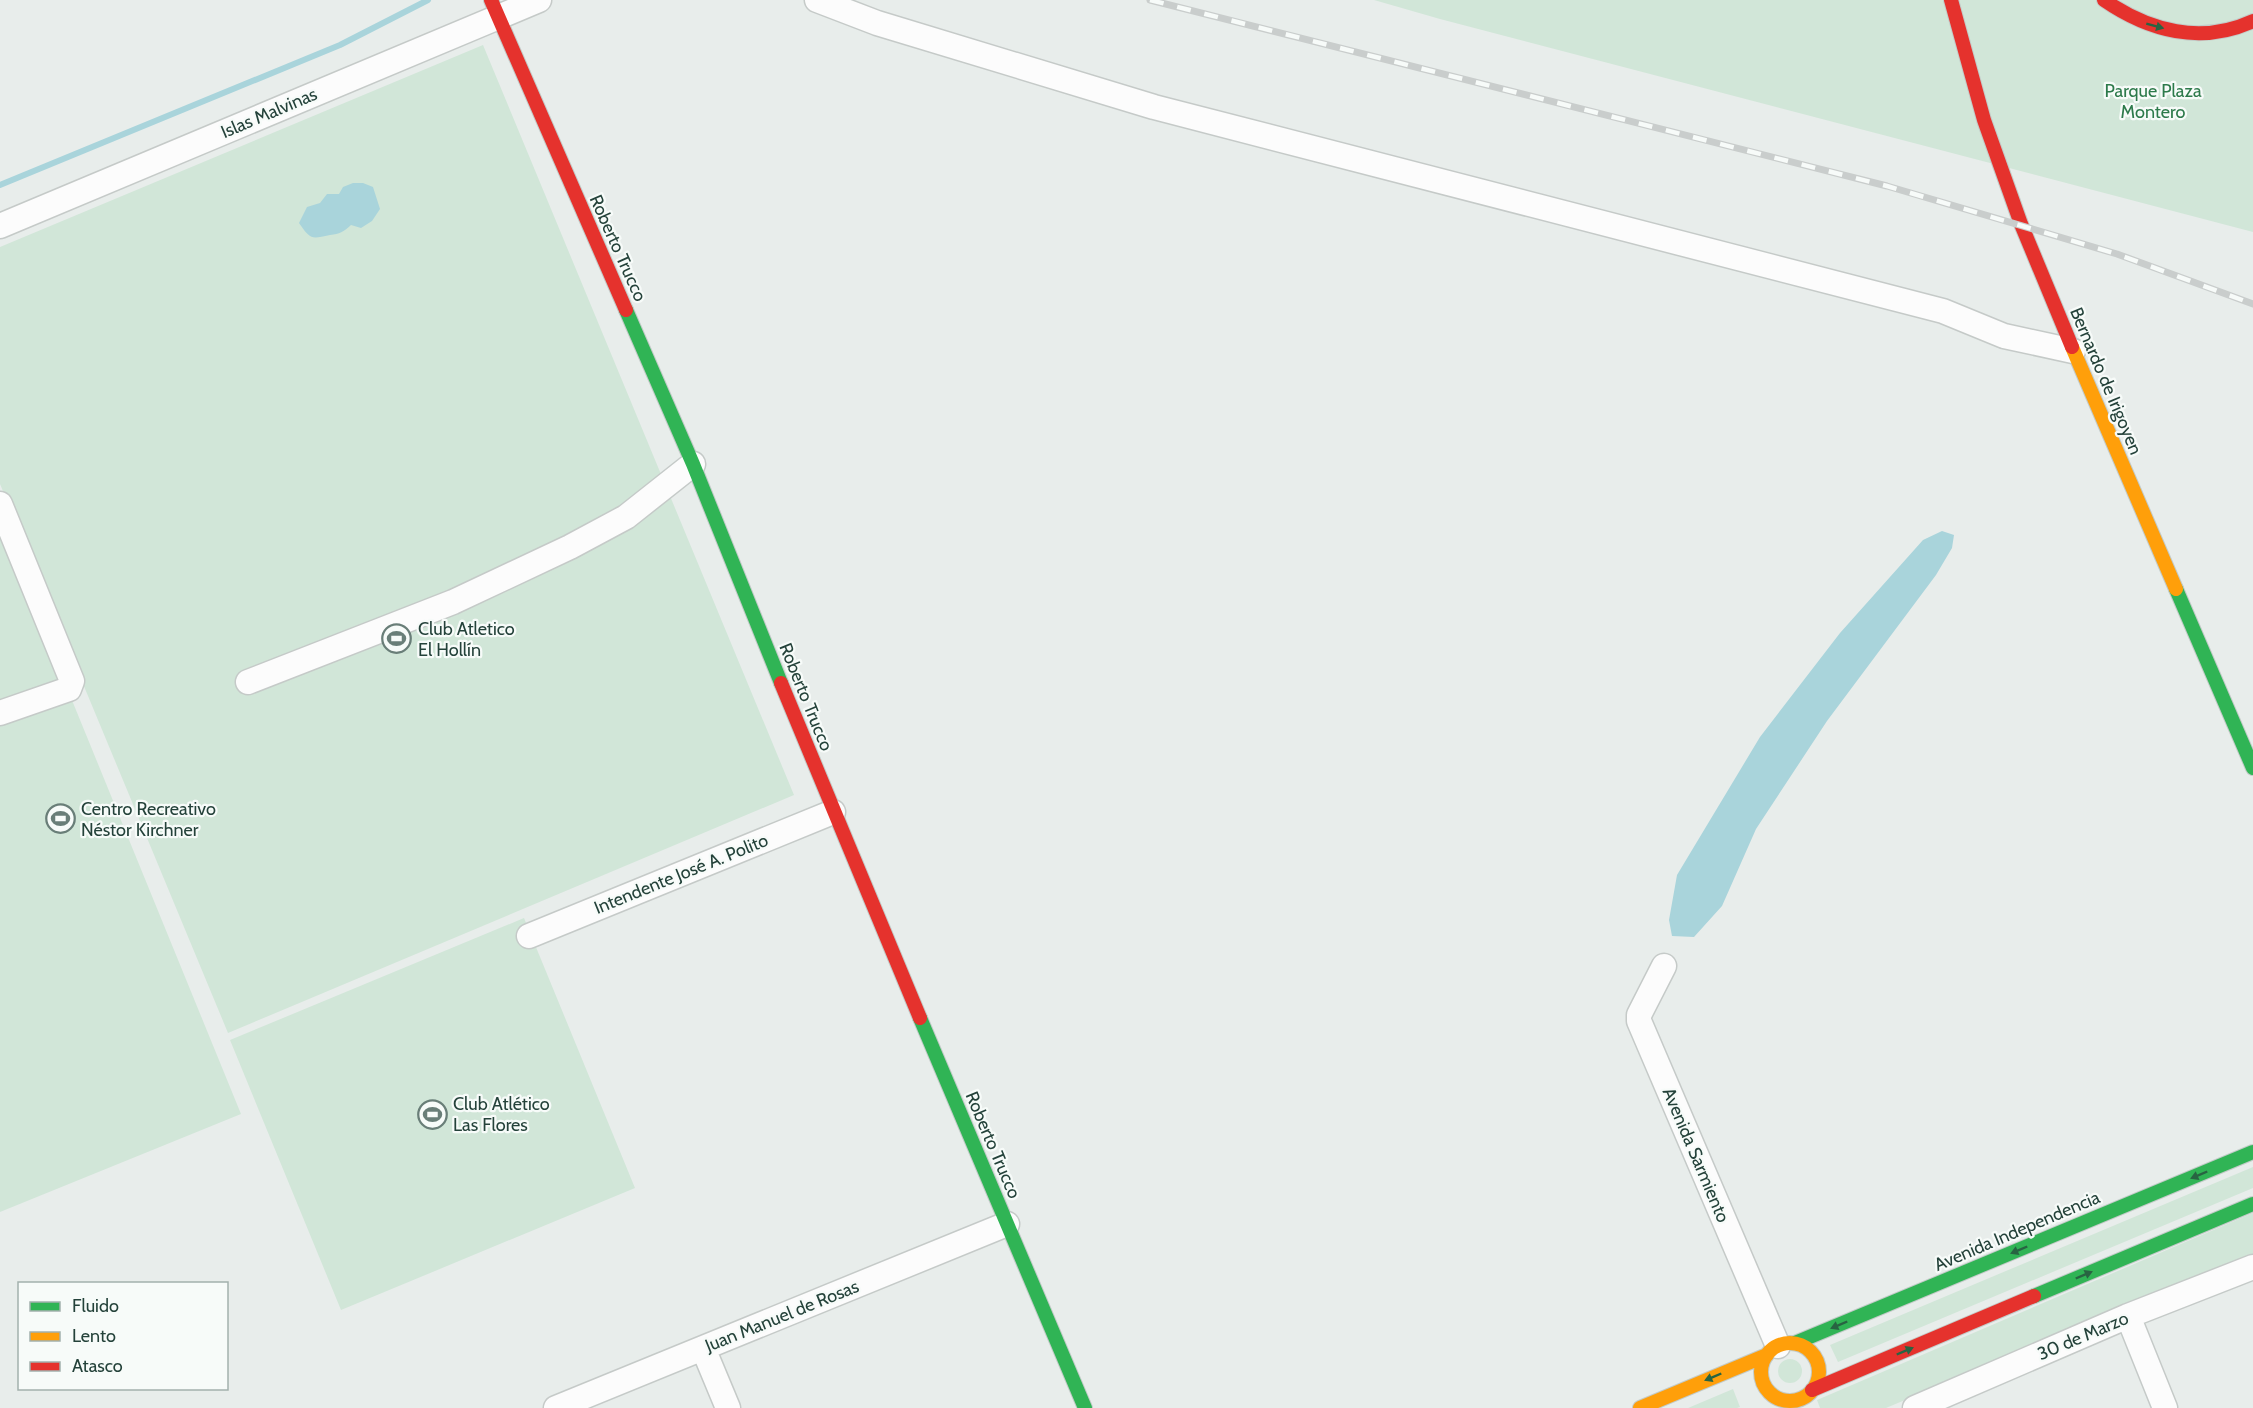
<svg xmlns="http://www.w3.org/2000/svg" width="2253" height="1408" font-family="Cabin,sans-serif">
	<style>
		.green { fill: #d1e6d8 }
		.water { fill: #a9d4db }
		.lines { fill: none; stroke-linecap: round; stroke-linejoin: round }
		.stream { stroke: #a9d4db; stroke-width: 6 }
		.street-casing { stroke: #c5cac8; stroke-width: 27 }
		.fast-casing { stroke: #c3cbc8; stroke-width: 16 }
		.slow-casing { stroke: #c3cbc8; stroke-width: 16 }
		.jam-casing { stroke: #c3cbc8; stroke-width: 16 }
		.street { stroke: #fcfcfc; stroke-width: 24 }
		.fast { stroke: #30b455; stroke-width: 14 }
		.slow { stroke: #ff9f0a; stroke-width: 14 }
		.jam { stroke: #e5322d; stroke-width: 14 }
		.rail-casing { stroke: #c9cdcc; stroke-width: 7 }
		.rail { stroke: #f7fbf9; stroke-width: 4.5; stroke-dasharray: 14; stroke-linecap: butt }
		.oneway { fill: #286442 }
		.labels { text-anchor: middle; stroke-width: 4.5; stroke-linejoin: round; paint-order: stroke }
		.park-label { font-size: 18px; fill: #2d7a4b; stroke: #f7fbf9 }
		.street-label { font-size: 18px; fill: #24423a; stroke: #f7fbf9 }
		.poi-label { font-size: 18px; fill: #24423a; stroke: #f7fbf9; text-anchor: start }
	</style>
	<rect width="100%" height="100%" fill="#e8edeb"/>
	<!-- green -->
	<path class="green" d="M 1374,0 L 2253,0 L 2253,232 L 1440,19 Z
		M 483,45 L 794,795 L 228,1033 L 0,484 L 0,247 Z
		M 0,524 L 241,1114 L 0,1212 Z
		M 524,918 L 635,1188 L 341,1310 L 230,1040 Z
		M 2253,1167 L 2253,1188 L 1838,1362 L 1830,1345 Z
		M 2253,1213 L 2253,1254 L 1886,1408 L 1820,1408 L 1817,1400 Z
		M1778 1371a12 12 0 1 1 24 0a12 12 0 1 1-24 0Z
		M 1733,1389 L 1740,1407 L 1737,1408 L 1688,1408 Z"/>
	<!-- water -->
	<path class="water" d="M 353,183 L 363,183 L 373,187 L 380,209 L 372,221 L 361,228 L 351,225 C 343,232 340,234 330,235 C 311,239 311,240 299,223 L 307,207 L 320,203 L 327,194 L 339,194 L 343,187 Z
		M 1942,531 L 1954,535 L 1952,548 L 1936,575 L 1827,721 L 1756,829 L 1722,906 L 1694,937 L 1672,936 L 1669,920 L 1677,875 L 1760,737 L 1840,633 L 1923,540 Z"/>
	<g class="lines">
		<!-- stream -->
		<path class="stream" d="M 0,185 L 340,45 L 428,0"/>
		<defs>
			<path id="street" d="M 817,0 L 877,23 L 1154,107 L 1943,311 L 2004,336 L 2073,351
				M 0,226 L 539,0
				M 0,504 L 72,681 L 69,689 L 0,713
				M 248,682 L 453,602 L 570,547 L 626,517 L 693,464
				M 529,936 L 833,812
				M 1664,966 L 1639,1015 L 1639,1021 L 1778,1346
				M 2128,1316 L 2165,1408
				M 703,1348 L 728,1408
				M 556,1408 L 1007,1224
				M 1915,1408 L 2128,1316 L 2253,1267"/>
			<path id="fast" d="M 626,310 L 693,464 L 781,683
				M 2176,589 L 2253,768
				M 920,1018 L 1085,1408
				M 2034,1296 L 2253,1204
				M 1795,1343 L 2253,1152"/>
			<path id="slow" d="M 2072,347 L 2176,589
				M1761 1372a29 29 0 1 1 58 0a29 29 0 1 1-58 0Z
				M 1640,1408 L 1767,1355"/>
			<path id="jam" d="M 491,0 L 626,310
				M 1951,0 L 1984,120 L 2021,224 L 2072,347
				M 2104,0 C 2149,31 2201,45 2253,21
				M 781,683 L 920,1018
				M 1812,1390 L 2034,1296"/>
		</defs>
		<!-- street casing -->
		<use href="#street" class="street-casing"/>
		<!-- fast casing -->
		<use href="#fast" class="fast-casing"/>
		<!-- slow casing -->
		<use href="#slow" class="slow-casing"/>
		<!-- jam casing -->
		<use href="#jam" class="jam-casing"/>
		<!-- street -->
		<use href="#street" class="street"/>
		<!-- fast -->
		<use href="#fast" class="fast"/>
		<!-- slow -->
		<use href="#slow" class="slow"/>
		<!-- jam -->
		<use href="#jam" class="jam"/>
		<defs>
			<path id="rail" d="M 1150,0 L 1887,186 L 2117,254 L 2253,304"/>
		</defs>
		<!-- rail casing -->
		<use href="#rail" class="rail-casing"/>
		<!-- rail -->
		<use href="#rail" class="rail"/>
	</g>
	<!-- one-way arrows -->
	<defs><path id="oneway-solid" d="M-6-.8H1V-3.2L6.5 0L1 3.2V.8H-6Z" transform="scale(1.5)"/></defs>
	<g class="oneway">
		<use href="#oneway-solid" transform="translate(2155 26) rotate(15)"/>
		<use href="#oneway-solid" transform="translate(2199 1175) rotate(157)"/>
		<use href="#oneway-solid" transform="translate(2019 1250) rotate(157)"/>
		<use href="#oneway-solid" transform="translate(2084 1275) rotate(-23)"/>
		<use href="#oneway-solid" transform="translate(1839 1325) rotate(157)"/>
		<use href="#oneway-solid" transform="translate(1905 1351) rotate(-23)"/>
		<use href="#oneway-solid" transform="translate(1713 1377) rotate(157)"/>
	</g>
	<!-- icons -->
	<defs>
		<symbol id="stadium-ring" viewBox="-11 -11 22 22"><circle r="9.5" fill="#f7fbf9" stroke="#697e78" stroke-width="1.5"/><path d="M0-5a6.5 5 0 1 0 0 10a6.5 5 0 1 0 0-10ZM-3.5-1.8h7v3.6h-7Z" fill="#697e78"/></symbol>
	</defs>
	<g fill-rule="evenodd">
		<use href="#stadium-ring" x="380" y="622" width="33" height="33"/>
		<use href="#stadium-ring" x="44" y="802" width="33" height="33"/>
		<use href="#stadium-ring" x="416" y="1098" width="33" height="33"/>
	</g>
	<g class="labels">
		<!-- park labels -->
		<g class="park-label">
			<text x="2153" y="97">Parque Plaza<tspan x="2153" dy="21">Montero</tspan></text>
		</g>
		<!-- street labels -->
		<g class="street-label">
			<text transform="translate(269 113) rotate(-23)" y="6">Islas Malvinas</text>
			<text transform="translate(618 248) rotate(66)" y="6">Roberto Trucco</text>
			<text transform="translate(2106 381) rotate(67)" y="6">Bernardo de Irigoyen</text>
			<text transform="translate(806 697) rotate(68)" y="6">Roberto Trucco</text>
			<text transform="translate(681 874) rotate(-22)" y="6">Intendente José A. Polito</text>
			<text transform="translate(993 1145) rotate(67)" y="6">Roberto Trucco</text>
			<text transform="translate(1696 1155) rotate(67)" y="6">Avenida Sarmiento</text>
			<text transform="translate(2017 1231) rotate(-23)" y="6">Avenida Independencia</text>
			<text transform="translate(782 1316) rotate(-22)" y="6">Juan Manuel de Rosas</text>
			<text transform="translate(2083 1336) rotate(-23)" y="6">30 de Marzo</text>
		</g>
		<!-- poi labels -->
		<g class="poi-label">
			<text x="418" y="635">Club Atletico<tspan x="418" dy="21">El Hollín</tspan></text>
			<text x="81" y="815">Centro Recreativo<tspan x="81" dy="21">Néstor Kirchner</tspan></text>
			<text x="453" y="1110">Club Atlético<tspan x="453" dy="21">Las Flores</tspan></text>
		</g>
	</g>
	<!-- legend -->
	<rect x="18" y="1282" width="210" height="108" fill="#f7fbf9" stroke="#a3b1ad" stroke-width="1.5"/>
	<rect x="30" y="1302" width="30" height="9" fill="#30b455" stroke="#a3b1ad" stroke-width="1.5"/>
	<text x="72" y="1312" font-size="18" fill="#24423a">Fluido</text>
	<rect x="30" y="1332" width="30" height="9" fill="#ff9f0a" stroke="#a3b1ad" stroke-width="1.5"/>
	<text x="72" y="1342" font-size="18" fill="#24423a">Lento</text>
	<rect x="30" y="1362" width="30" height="9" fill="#e5322d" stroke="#a3b1ad" stroke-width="1.5"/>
	<text x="72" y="1372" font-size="18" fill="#24423a">Atasco</text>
</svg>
